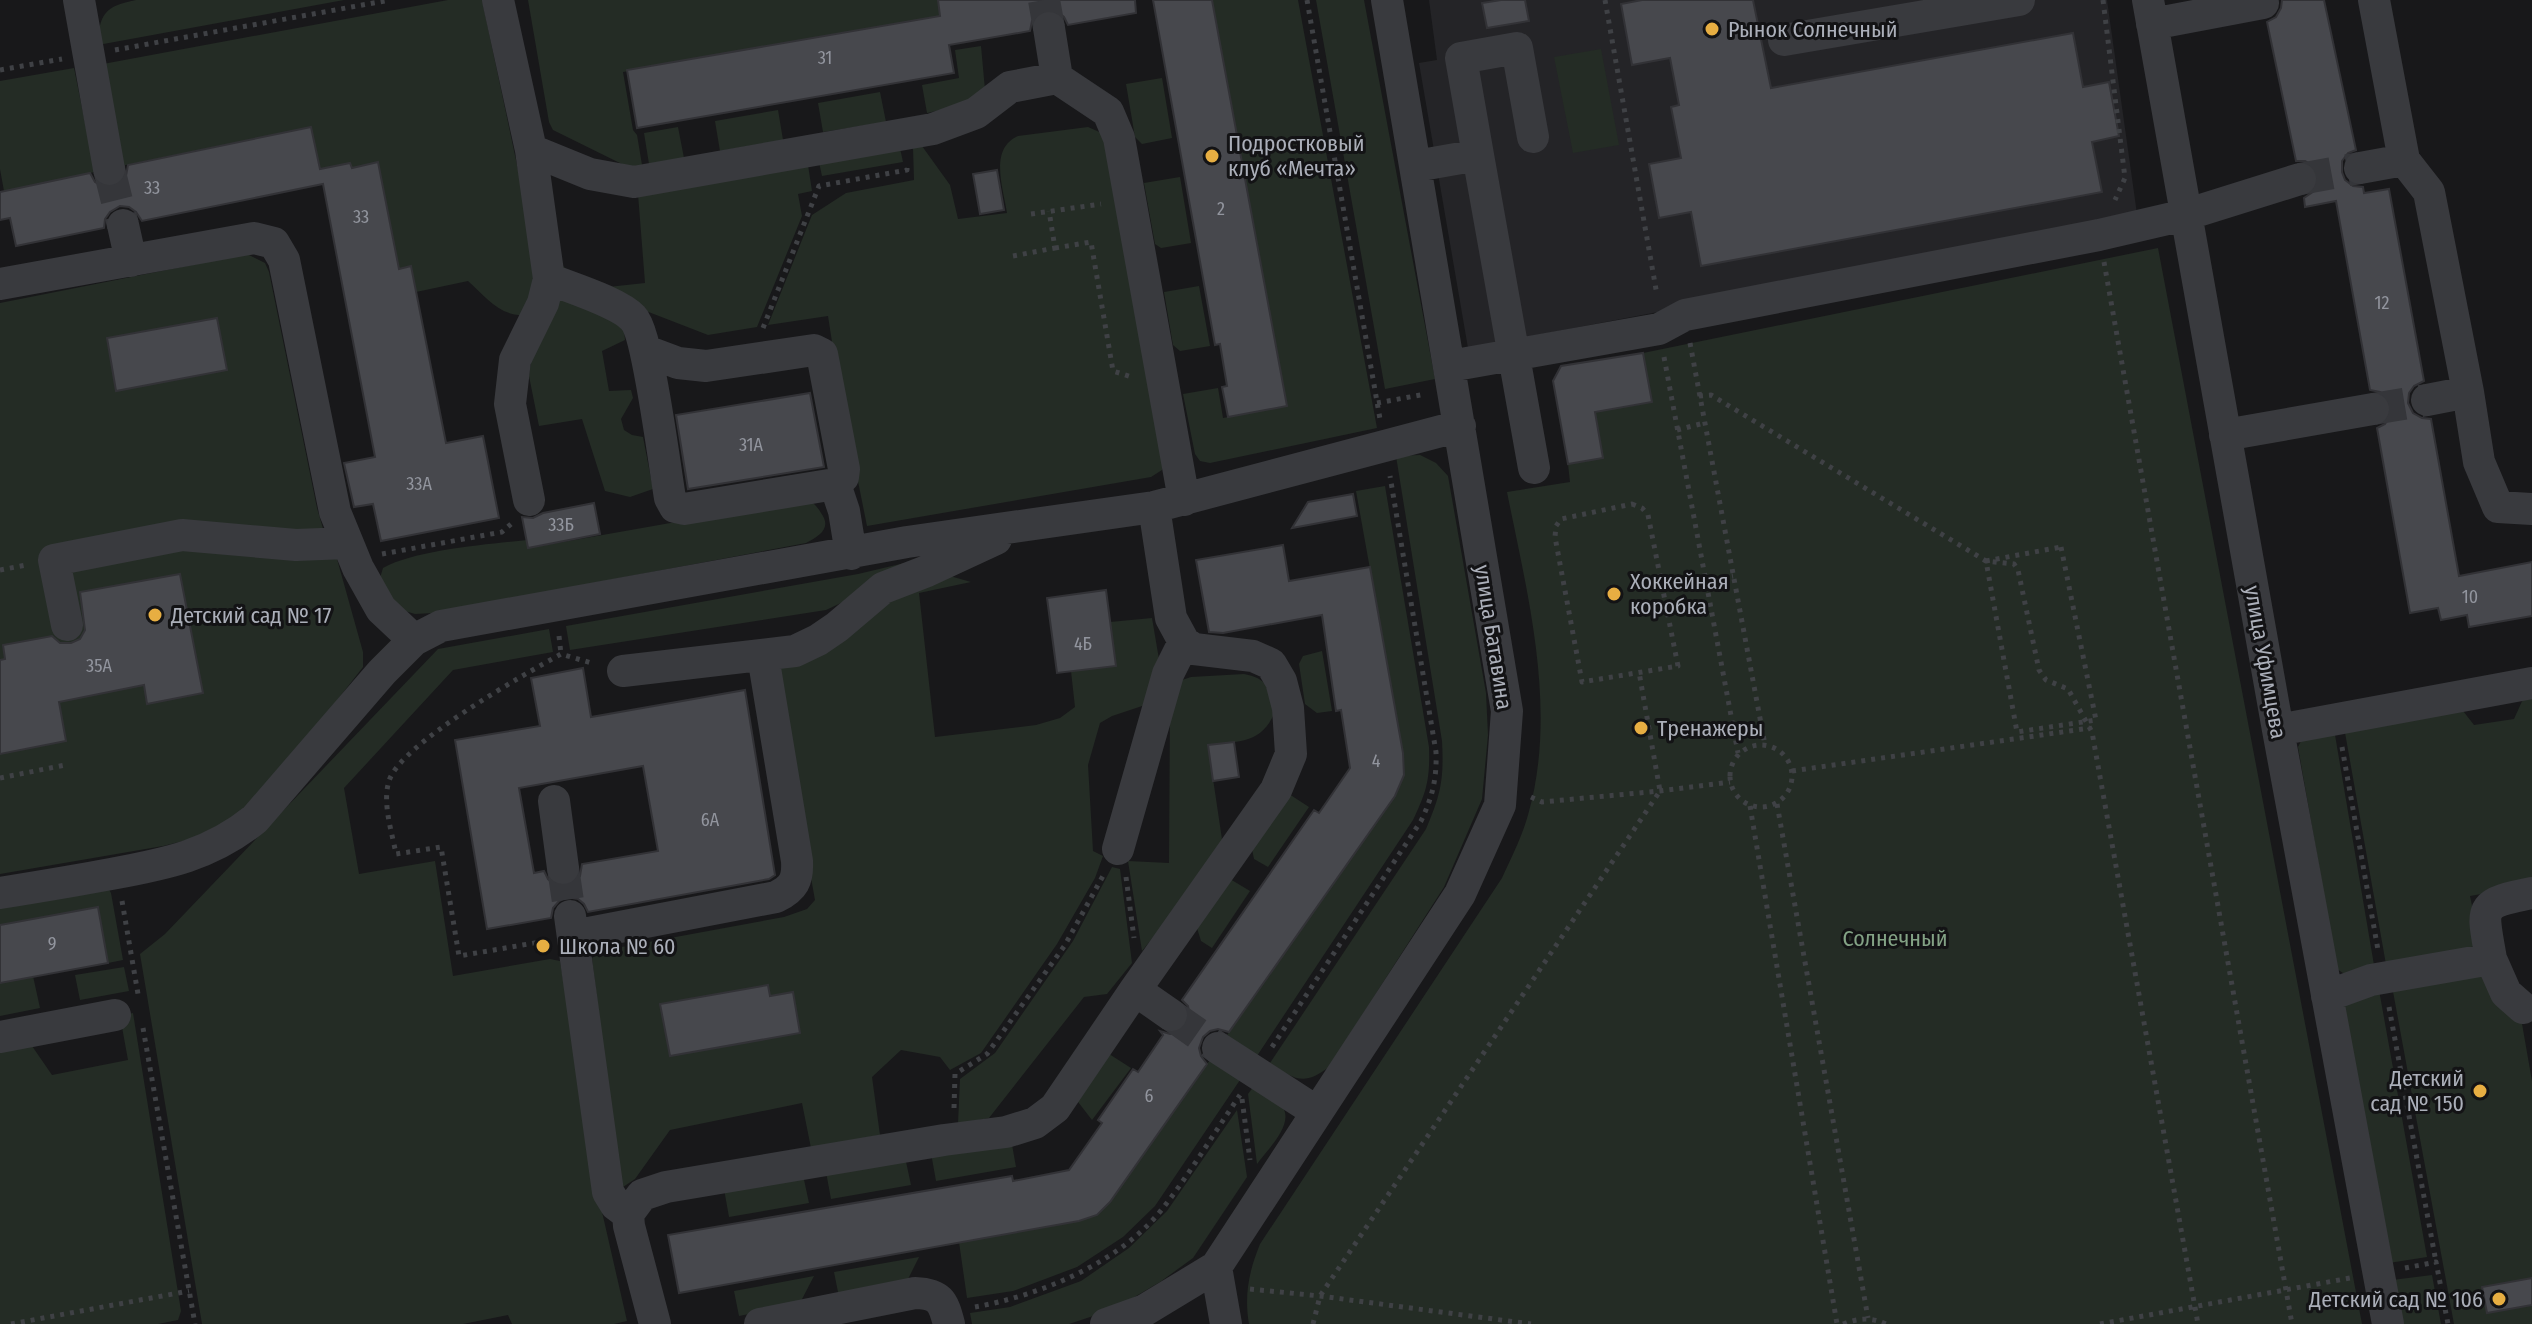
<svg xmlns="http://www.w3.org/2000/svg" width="2532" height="1324" font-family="'Fira Sans Condensed',sans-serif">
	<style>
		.built { fill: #242427 }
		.green { fill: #242c25 }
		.building { fill: #47484d; stroke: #323236; stroke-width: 2; fill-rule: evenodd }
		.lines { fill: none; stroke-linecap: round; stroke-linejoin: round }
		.minor-tunnel { stroke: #35363a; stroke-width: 32; stroke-dasharray: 32 16; stroke-linecap: butt }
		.path { stroke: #3f4145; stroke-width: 5; stroke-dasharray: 4 6; stroke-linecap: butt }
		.minor { stroke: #393a3e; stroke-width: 32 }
		.poi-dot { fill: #e7ae42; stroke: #131315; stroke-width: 3 }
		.labels { text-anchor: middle; stroke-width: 6; stroke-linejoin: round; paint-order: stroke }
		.number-label { font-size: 18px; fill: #92959e }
		.poi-label { font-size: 22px; fill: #abafb9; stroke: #131315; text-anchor: start }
		.street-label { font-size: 22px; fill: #abafb9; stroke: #131315 }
		.park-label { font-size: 22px; fill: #83a285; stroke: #131315 }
	</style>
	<rect width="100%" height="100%" fill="#18181a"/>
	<!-- built -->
	<path class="built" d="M 1429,0 L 2107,0 L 2138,221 L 1468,348 L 1419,63 L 1437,60 Z"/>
	<!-- green -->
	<path class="green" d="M 136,0 L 344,0 L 98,45 C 99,14 105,6 136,0 Z
		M 448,0 L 482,0 L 523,193 L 536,281 L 522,315 C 498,315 485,296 468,281 L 416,292 L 411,266 L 399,269 L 378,163 L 352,168 L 350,163 L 320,169 L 311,127 L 121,166 L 103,64 Z
		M 528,0 L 938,0 L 940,16 L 623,72 L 633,130 L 637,135 L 642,165 L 630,168 L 553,130 L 549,122 Z
		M 1212,0 L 1298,0 L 1377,428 L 1210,463 L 1200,461 L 1195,454 L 1183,394 L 1218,388 L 1223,418 L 1287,406 Z
		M 1316,0 L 1364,0 L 1435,379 L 1385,389 Z
		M 981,46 L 985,90 L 965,105 L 927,113 L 922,85 L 959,78 L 955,50 Z
		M 1601,49 L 1619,145 L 1573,153 L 1554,57 Z
		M 74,68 L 95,172 L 4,191 L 0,169 L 0,81 Z
		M 1162,78 L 1172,138 L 1142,144 L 1135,137 L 1126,84 Z
		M 880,92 L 886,122 L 823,132 L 818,103 Z
		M 778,110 L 783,140 L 720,151 L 715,121 Z
		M 678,127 L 684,158 L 649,164 L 644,133 Z
		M 1088,127 L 1104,134 L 1164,460 L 1162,470 L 1151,477 L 867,526 L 839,387 L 828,316 L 768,325 L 812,215 L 846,193 L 914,180 L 913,148 L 922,146 L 950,185 L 958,219 L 1007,213 C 1003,187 989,149 1018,136 Z
		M 900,148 L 903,162 L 822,176 L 819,162 Z
		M 808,165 L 812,191 L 798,194 L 802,216 L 757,327 L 708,335 L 628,304 L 564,274 L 563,266 L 569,272 L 608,287 L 645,283 L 638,194 Z
		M 1180,177 L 1191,243 L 1161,248 L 1155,244 L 1144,183 Z
		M 2158,248 L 2362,1324 L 1249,1324 C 1244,1295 1249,1271 1260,1244 L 1502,878 C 1511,858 1522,837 1528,815 C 1558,710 1528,597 1507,492 L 1570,482 L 1568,464 L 1603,458 L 1595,412 L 1652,401 L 1643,353 Z
		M 247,254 L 265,263 L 269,272 L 317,508 L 326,539 L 337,559 L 363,652 L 363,667 L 268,789 L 219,832 L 163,846 L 0,874 L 0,303 Z
		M 1199,286 L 1210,346 L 1180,351 L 1173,345 L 1164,292 Z
		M 557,294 L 618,323 L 624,330 L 625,340 L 602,351 L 609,391 L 631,390 L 633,398 L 621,419 L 624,430 L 632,435 L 643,437 L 653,489 L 630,497 L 605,491 L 582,419 L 539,426 L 529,376 L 531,361 Z
		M 1420,455 L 1436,463 L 1448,476 L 1486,693 L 1488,735 L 1482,799 L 1444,887 L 1329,1067 C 1304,1086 1295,1080 1270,1063 L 1426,829 C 1441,794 1444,779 1442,741 L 1396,456 Z
		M 1385,486 L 1429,747 C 1430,779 1427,791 1413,820 L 1257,1056 L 1227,1035 L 1395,796 L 1403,775 L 1403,753 L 1356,491 Z
		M 806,499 C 813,502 817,506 821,513 C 832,528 820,536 806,543 L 433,613 L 415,614 L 398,609 L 380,578 L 383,568 C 414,550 489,544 527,540 L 529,548 Z
		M 947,553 L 826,610 L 570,650 L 566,626 L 858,574 Z
		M 943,574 L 971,582 L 919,593 L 935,737 L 1036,725 L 1060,718 L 1075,707 L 1071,671 L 1115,665 L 1110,622 L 1152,618 L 1161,671 L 1154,702 L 1112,716 L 1100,723 L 1088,765 L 1093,851 L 1103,856 L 1095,878 L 1057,944 L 981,1053 L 950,1070 L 940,1057 L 901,1050 L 872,1077 L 880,1135 L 811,1148 L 802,1103 L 670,1130 L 635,1179 L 620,1189 L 592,958 L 605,950 L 784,917 L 807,909 L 815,900 L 775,678 L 782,662 L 869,612 Z
		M 549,629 L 553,652 L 453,670 L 344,788 L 359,874 L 435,861 L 453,976 L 550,959 L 560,961 L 600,1203 L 627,1321 L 614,1324 L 512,1324 L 508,1315 L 463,1324 L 202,1324 L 140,954 L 165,934 L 438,649 Z
		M 1322,651 L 1332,711 L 1317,713 L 1305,704 L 1299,664 L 1303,656 Z
		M 1244,674 C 1272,680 1267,689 1274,714 C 1260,745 1237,741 1208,745 L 1223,846 L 1219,855 L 1142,951 L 1128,861 L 1169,863 L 1170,706 L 1182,680 L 1191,677 Z
		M 2532,696 L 2532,885 L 2470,896 L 2475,920 L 2475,946 L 2387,970 L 2344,727 L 2460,707 L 2474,725 L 2514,719 L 2524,697 Z
		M 2334,729 L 2375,971 L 2346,975 L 2337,969 L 2298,747 L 2301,741 Z
		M 1289,794 L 1309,807 L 1268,867 L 1254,859 L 1252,849 Z
		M 1112,867 L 1120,869 L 1132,963 L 1107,994 L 1084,997 L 989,1118 L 958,1124 L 960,1079 L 995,1053 L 1073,941 Z
		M 1230,879 L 1250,891 L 1212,948 L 1201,941 L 1197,928 Z
		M 107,886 L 111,893 L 123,960 L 108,963 L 98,907 L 0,925 L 0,901 Z
		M 124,967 L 129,991 L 80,1000 L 75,975 Z
		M 2479,970 L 2521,1018 L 2532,1081 L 2532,1324 L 2454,1324 L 2392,986 Z
		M 33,976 L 40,1008 L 0,1016 L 0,983 Z
		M 2379,990 L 2427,1257 L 2389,1263 L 2343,1003 Z
		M 133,1013 L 181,1311 L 178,1320 L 158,1324 L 0,1324 L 0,1052 L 32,1046 L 52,1075 L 128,1060 L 120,1016 Z
		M 1106,1052 L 1131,1068 L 1092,1120 L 1075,1098 Z
		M 1212,1057 L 1242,1077 L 1155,1206 L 1123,1237 L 1077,1267 L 1013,1291 L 967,1298 L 959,1242 L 1097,1215 L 1110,1202 Z
		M 1254,1086 C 1262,1092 1273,1097 1280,1104 C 1298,1121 1267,1150 1257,1164 L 1248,1094 Z
		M 1237,1110 L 1247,1177 L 1193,1258 L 1160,1282 L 1114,1309 L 1069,1324 L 972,1324 L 970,1313 L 1010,1307 L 1081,1281 L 1129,1248 L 1167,1211 Z
		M 1011,1139 L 1016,1167 L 936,1181 L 931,1153 Z
		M 905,1157 L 911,1185 L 831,1199 L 826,1172 Z
		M 803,1175 L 809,1203 L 729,1217 L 724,1189 Z
		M 919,1257 L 907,1281 L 839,1297 L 834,1272 Z
		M 2432,1275 L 2441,1324 L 2399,1324 L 2392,1280 Z
		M 814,1276 L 801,1301 L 793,1305 L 739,1316 L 734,1291 Z"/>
	<!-- building -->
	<path class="building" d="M 938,0 L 1135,0 L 1136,13 L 1068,25 L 1064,17 L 1056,11 L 1045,9 L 1038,13 L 1032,21 L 1030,31 L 949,45 L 954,73 L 637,128 L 627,70 L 940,16 Z
		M 1153,0 L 1212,0 L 1287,406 L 1228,417 L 1222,387 L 1227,386 L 1220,344 L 1215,345 Z
		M 1501,0 L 1525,0 L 1529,21 L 1487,28 L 1482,3 Z
		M 1642,0 L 1753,0 L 1771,88 L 2073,33 L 2083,87 L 2109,82 L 2119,136 L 2092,142 L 2102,192 L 1701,266 L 1691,212 L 1659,218 L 1649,164 L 1681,158 L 1671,107 L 1679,105 L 1670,58 L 1632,65 L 1621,4 Z
		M 2282,0 L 2324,0 L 2356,150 L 2348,153 L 2342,161 L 2342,172 L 2345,180 L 2353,186 L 2363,187 L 2364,193 L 2389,189 L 2424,381 L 2414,386 L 2409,393 L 2408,403 L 2413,413 L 2422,418 L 2431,419 L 2459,576 L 2532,562 L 2532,616 L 2469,627 L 2467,615 L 2441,620 L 2438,608 L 2410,613 L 2377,428 L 2385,424 L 2390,416 L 2391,405 L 2387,396 L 2380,392 L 2370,390 L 2336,201 L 2305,207 L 2304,198 L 2314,191 L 2319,182 L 2318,174 L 2312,165 L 2305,161 L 2296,161 L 2267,22 L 2276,17 L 2281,8 Z
		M 311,127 L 320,169 L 350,163 L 352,168 L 378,162 L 399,269 L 411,266 L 446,443 L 483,436 L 499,518 L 381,541 L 373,504 L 354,507 L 344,463 L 375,457 L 323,184 L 142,221 L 136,212 L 129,207 L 120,206 L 110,212 L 105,219 L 104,228 L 16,246 L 10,218 L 0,220 L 0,192 L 90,173 L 95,182 L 102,186 L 113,187 L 122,183 L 126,176 L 128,165 Z
		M 997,170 L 1004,210 L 980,214 L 973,174 Z
		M 217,318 L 227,370 L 116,391 L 107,338 Z
		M 1643,353 L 1652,402 L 1595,412 L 1603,458 L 1568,464 L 1553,381 L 1561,366 Z
		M 810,393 L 824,467 L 688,489 L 676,415 Z
		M 1353,494 L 1357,516 L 1292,528 L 1308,502 Z
		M 594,503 L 600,534 L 528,548 L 522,517 L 533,518 L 543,513 Z
		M 1283,545 L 1289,581 L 1370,567 L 1403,753 L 1404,775 L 1395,796 L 1229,1032 L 1218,1029 L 1210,1031 L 1203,1037 L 1199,1048 L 1201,1056 L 1207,1064 L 1110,1202 L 1097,1215 L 1079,1221 L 679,1293 L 668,1235 L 1012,1176 L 1013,1181 L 1069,1170 L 1102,1123 L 1098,1120 L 1133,1069 L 1138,1072 L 1163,1035 L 1160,1031 L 1170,1034 L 1178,1032 L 1186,1026 L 1190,1016 L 1188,1006 L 1182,1000 L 1314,810 L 1319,813 L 1350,768 L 1341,710 L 1336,711 L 1322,615 L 1223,633 L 1209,632 L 1196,560 Z
		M 180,574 L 203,693 L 147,704 L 144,685 L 59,702 L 66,741 L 0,754 L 0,660 L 5,659 L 3,645 L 52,636 L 60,643 L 71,643 L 80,639 L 85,630 L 80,592 Z
		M 1106,590 L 1116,666 L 1057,673 L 1047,598 Z
		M 583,668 L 591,717 L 745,690 L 775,875 L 769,879 L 588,912 L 584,904 L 578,899 L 567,897 L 559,901 L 553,908 L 551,918 L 487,929 L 455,740 L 540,726 L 531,678 ZM 643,766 L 658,851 L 582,864 L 580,876 L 574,883 L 566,887 L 555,885 L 548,879 L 544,871 L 534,873 L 519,788 Z
		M 1234,742 L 1239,777 L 1213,781 L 1208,745 Z
		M 98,907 L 108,963 L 0,983 L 0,925 Z
		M 768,985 L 770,996 L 793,992 L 800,1033 L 670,1056 L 660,1004 Z
		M 2532,1278 L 2532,1305 L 2487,1313 L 2482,1287 Z"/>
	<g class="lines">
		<!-- minor-tunnel -->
		<path class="minor-tunnel" d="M 1044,0 L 1049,28
			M 109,169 L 123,225
			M 2300,179 L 2360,168
			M 2373,409 L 2427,400
			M 563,868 L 570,915
			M 1171,1015 L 1218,1048"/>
		<!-- path -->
		<path class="path" d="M 1307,0 L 1380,419
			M 1605,0 L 1657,295
			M 2103,0 L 2125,178 L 2115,200
			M 115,50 L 390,0
			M 0,70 L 62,59
			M 1031,214 L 1101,204
			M 1055,248 L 1091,242 L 1113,371 L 1132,377
			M 1013,256 L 1055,248 L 1049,211
			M 2104,262 L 2292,1324
			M 763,328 L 819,186 L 907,170 L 907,162
			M 1690,343 L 1765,745
			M 1664,357 L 1738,753
			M 1699,396 L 1711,395 L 1986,561 L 2014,564 L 2018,570 L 2039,670 L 2046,680 L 2068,689 L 2092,732 L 2198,1324
			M 1377,403 L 1426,394
			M 1677,430 L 1704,423
			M 1632,504 L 1642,508 L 1648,515 L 1678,666 L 1582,682 L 1555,537 L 1556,526 L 1561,519 Z
			M 2061,547 L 2096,720 L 2017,732 L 1986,561 Z
			M 382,554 L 502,532 L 511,524
			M 0,570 L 26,565
			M 1663,588 L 1733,576
			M 559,636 L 561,654
			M1730 776a31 31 0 1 1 62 0a31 31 0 1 1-62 0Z
			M 2342,747 L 2378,950
			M 1792,771 L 2090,728
			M 0,778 L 65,765
			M 1531,797 L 1542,802 L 1660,791 L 1730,782
			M 1777,804 L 1868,1318
			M 1750,806 L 1837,1324
			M 1126,877 L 1134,938
			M 122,901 L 138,994
			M 546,941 L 459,956 L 441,847 L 396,854 C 392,832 382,803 389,781 C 400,744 525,674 561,654 L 595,664
			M 2389,1007 L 2436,1262
			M 143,1028 L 195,1324
			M 1272,1047 L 1421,821 C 1432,798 1437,779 1436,752 L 1390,476
			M 1242,1099 L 1250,1160
			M 954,1108 L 955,1074 L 987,1054 L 1065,945 L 1104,874
			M 2405,1268 L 2436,1262 L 2448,1324
			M 1250,1289 L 1320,1296 L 1531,1324
			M 975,1307 C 1041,1295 1120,1263 1163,1208 C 1191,1172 1214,1133 1240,1095
			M 11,1324 L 189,1291
			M 1313,1324 L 1320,1296 L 1660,791 L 1639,672
			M 1843,1324 C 1858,1318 1871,1317 1886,1324
			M 2100,1324 L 2350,1278"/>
		<!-- minor -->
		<path class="minor" d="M 79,0 L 109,169
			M 498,0 L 531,150 L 549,279 L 543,303 L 515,360 L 510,404 L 529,500
			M 2148,0 L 2278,730 L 2388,1324
			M 2374,0 L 2404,160
			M 2152,24 L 2263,3
			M 1049,28 L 1057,78
			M 1784,40 L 2019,0
			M 531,150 L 590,174 L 634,182 L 933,129 L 976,113 L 1010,87 L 1057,78 L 1108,112 L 1119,138 L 1184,500
			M 1478,155 L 1461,58 L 1517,48 L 1533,137
			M 1416,166 L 1478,155 L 1534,468
			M 2360,168 L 2404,160 L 2429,192 L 2468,392 L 2479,462 L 2498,507 L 2532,509
			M 123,225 L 131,261
			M 549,279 C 571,288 618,302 633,318 C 648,333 665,469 670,498 L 675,507 L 684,509 L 835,484 L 843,477 L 844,469 L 822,354 L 814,350 L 706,366 L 678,363 L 646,351
			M 0,284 L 254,238 L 274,243 L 284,260 L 335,512 L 358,568 L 381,609 L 414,640
			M 1450,366 L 1659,329 L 1685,315 L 2099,235 L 2185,215 L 2300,179
			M 2427,400 L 2468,392
			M 2225,435 L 2373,409
			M 835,484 L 844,511 L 851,554
			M 67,625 L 54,560 L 182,535 L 296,545 L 347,543
			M 623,671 L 795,651 L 818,640 L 837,627 L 883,588 L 927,571 L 996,539
			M 2278,730 L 2532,683
			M 554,801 L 563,868
			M 1118,849 L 1168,674 L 1184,642
			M 0,893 C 37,887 74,881 111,874 C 166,864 211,855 255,819 L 382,672 L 414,640 L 441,626 L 907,542 L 1154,507 L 1460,426
			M 570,916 L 608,1192 L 616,1205 L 628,1214
			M 573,936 L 776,897 C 794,888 798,880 797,861 L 763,656
			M 2491,959 L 2506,993 L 2523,1008
			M 1135,990 L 1171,1015
			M 2327,996 L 2371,980 L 2491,959 C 2482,906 2477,904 2532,893
			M 0,1037 L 115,1015
			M 1218,1048 L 1317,1112
			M 1216,1267 L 1226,1324
			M 655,1324 L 629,1226 L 628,1214 L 642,1195 L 666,1187 L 944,1140 L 1006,1132 L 1035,1123 L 1055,1108 L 1135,990 L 1276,790 L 1291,754 L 1288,708 L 1281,681 L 1271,664 L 1253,656 L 1194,649 L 1184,642 L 1171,618 L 1154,507
			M 760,1324 L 915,1293 C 940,1294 943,1301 949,1324
			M 1106,1324 L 1145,1310 L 1216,1267 L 1460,894 L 1500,805 L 1507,711 L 1387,0"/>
	</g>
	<!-- markers -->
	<g class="poi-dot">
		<circle cx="1712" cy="29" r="8"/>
		<circle cx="1212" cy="156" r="8"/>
		<circle cx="1614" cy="594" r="8"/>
		<circle cx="155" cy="615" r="8"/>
		<circle cx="1641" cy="728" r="8"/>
		<circle cx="543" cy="946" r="8"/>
		<circle cx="2480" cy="1091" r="8"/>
		<circle cx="2499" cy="1299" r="8"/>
	</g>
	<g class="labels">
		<!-- number labels -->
		<g class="number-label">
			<text x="825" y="64">31</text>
			<text x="152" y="194">33</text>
			<text x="1221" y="215">2</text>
			<text x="361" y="223">33</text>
			<text x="2382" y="309">12</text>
			<text x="751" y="451">31А</text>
			<text x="419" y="490">33А</text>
			<text x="561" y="531">33Б</text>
			<text x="2470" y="603">10</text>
			<text x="1083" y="650">4Б</text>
			<text x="99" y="672">35А</text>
			<text x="1376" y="767">4</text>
			<text x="710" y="826">6А</text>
			<text x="52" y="950">9</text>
			<text x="1149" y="1102">6</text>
		</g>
		<!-- poi labels -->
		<g class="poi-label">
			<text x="1728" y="37">Рынок Солнечный</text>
			<text x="1228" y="151">Подростковый<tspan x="1228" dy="25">клуб «Мечта»</tspan></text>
			<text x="1630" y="589">Хоккейная<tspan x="1630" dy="25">коробка</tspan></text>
			<text x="171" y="623">Детский сад № 17</text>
			<text x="1657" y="736">Тренажеры</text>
			<text x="559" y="954">Школа № 60</text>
			<text x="2464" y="1086" text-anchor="end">Детский<tspan x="2464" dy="25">сад № 150</tspan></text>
			<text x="2483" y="1307" text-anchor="end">Детский сад № 106</text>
		</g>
		<!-- street labels -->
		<g class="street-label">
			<text transform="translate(1494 637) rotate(81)" y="8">улица Батавина</text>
			<text transform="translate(2266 662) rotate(80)" y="8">улица Уфимцева</text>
		</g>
		<!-- park labels -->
		<g class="park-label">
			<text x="1895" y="946">Солнечный</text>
		</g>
	</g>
</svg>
